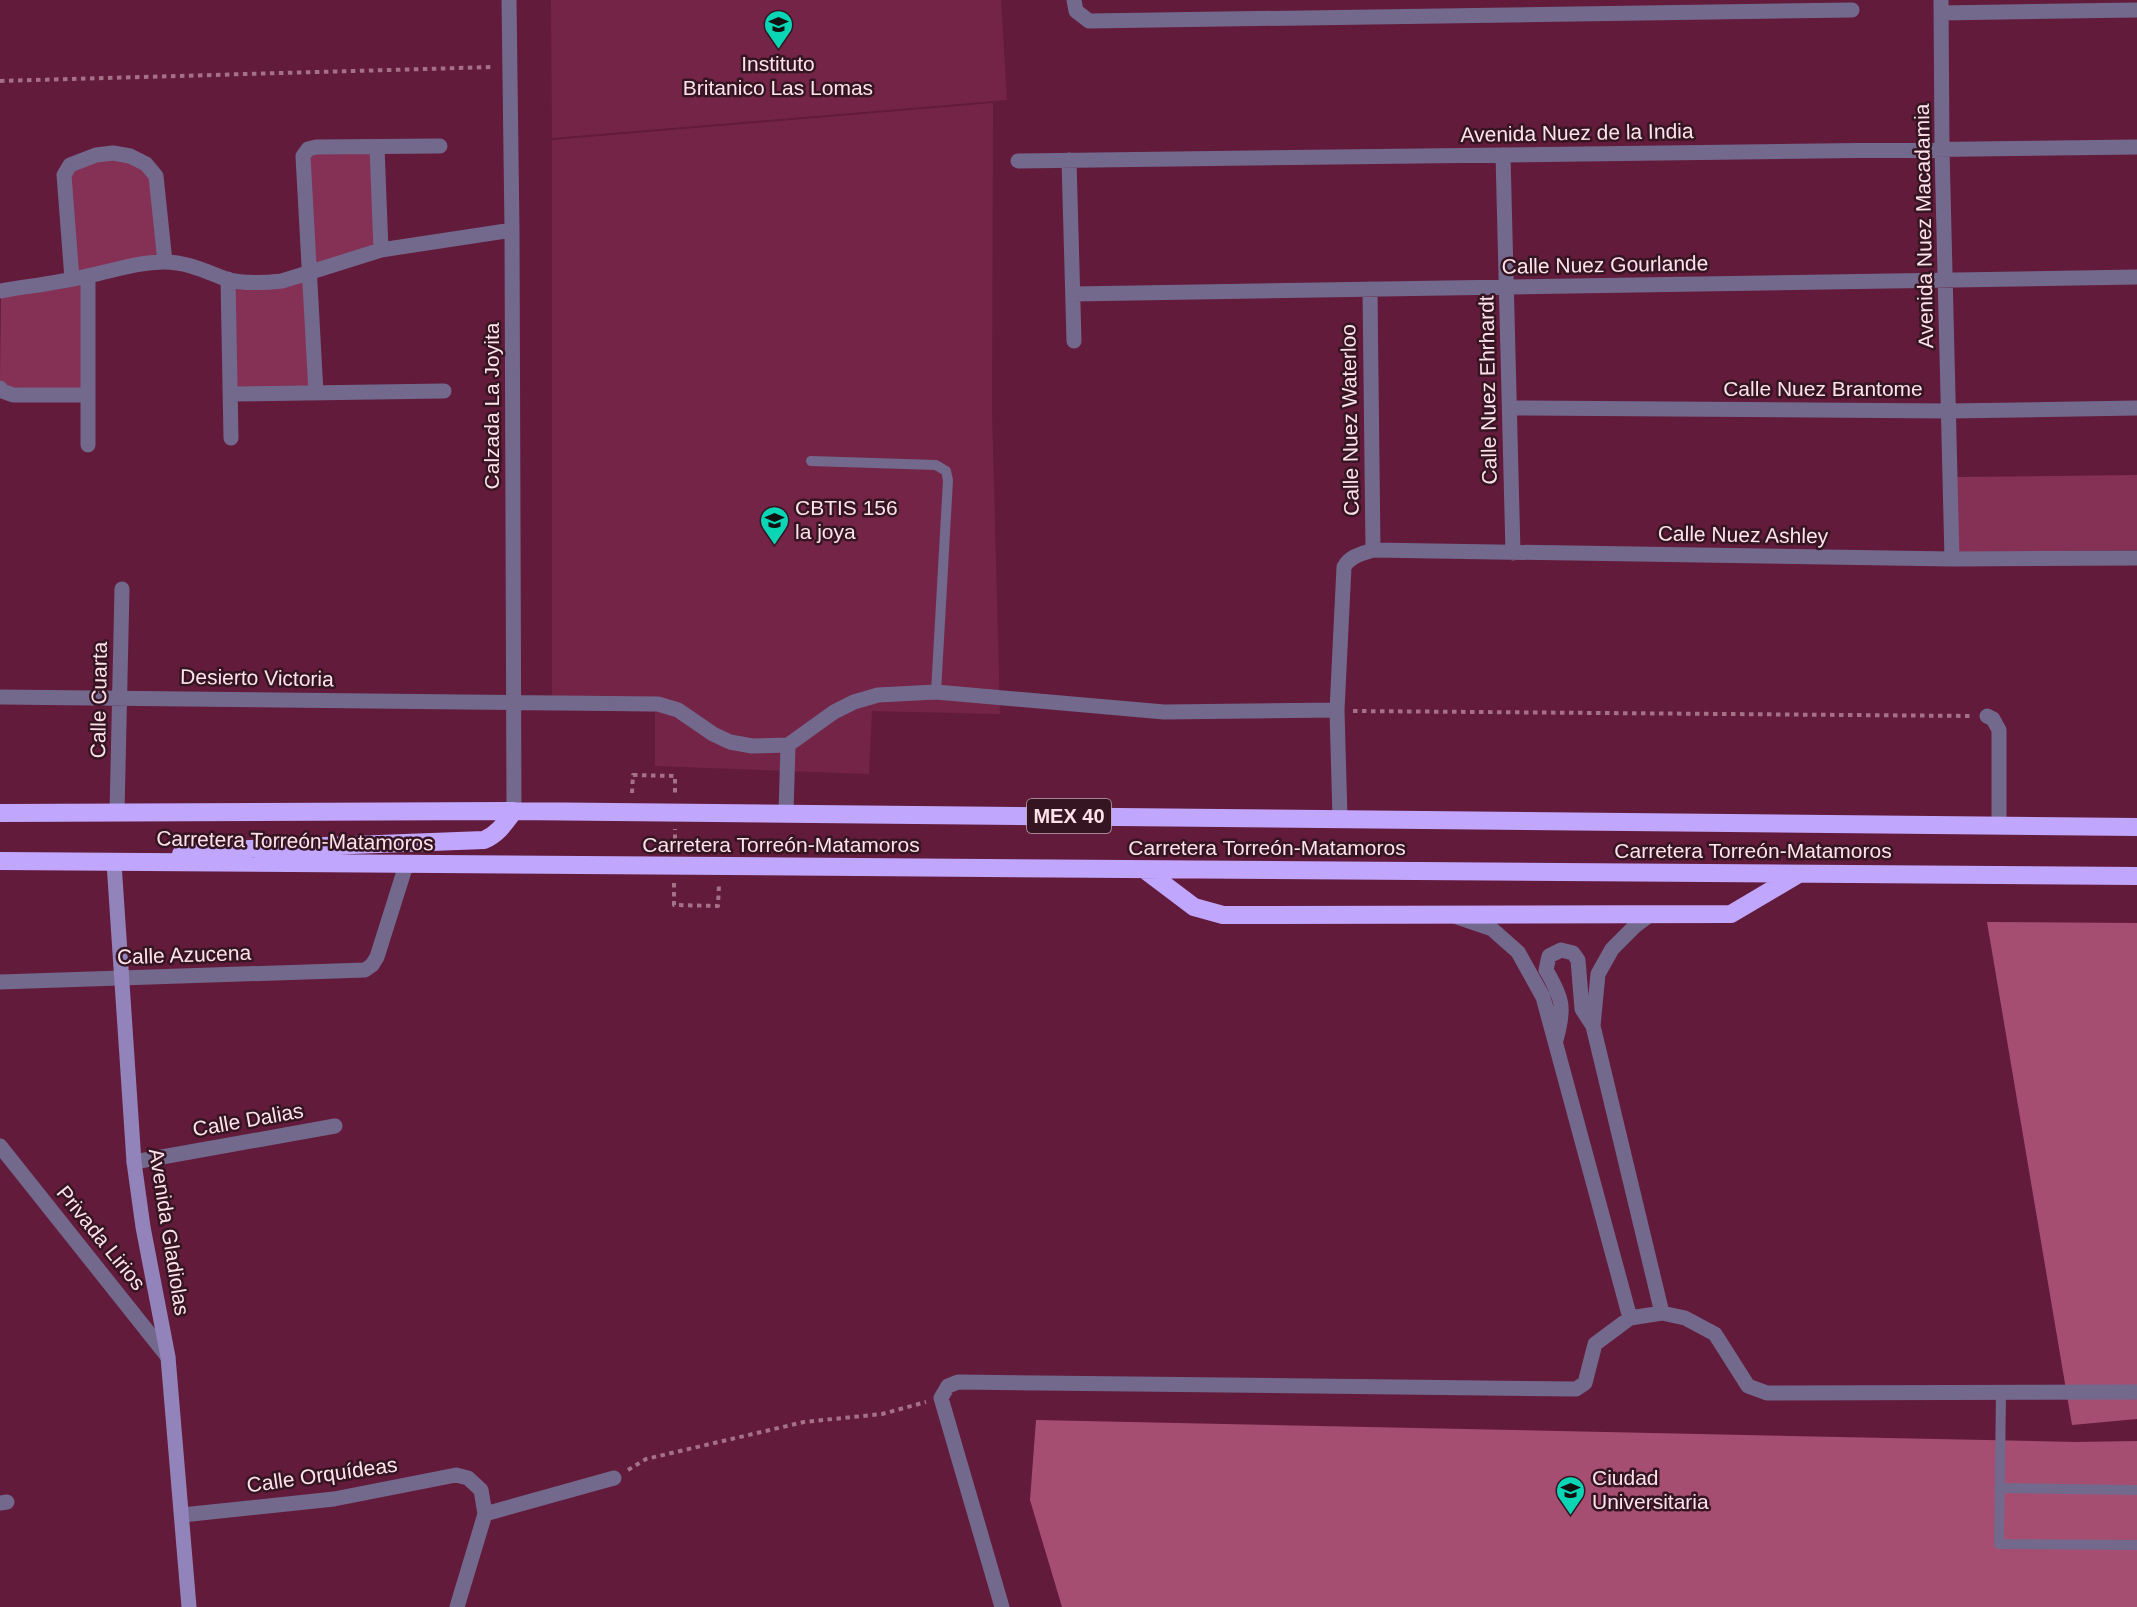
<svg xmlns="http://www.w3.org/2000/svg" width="2137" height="1607" font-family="Helvetica,sans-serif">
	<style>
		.built { fill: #742547 }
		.green { fill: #853155 }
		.forest { fill: #a64e71 }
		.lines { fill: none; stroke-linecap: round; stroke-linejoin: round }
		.path { stroke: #a57187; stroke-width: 4; stroke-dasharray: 4.5 4.5; stroke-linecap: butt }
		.lane { stroke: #73698d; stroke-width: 10 }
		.street { stroke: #73698d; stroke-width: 15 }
		.secondary { stroke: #9283ba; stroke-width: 15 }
		.highway { stroke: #c0a7fd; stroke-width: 18 }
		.labels { text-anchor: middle; stroke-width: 5; stroke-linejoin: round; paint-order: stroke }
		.shield { fill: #351522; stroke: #c1a4ae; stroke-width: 1.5 }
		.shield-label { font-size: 20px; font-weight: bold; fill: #fde2ea }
		.poi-label { font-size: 21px; fill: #fde2ea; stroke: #351522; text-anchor: start }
		.street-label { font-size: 21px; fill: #fde2ea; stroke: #351522 }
	</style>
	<rect width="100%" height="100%" fill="#631b3b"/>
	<!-- built -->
	<path class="built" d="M 551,0 L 1001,0 L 1007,100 L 552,138 Z
		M 993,103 L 992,413 L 1000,714 L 872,711 L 869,774 L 655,766 L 655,712 L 552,709 L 552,140 Z"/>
	<!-- green -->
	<path class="green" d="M 373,149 L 378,247 L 313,266 L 310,153 Z
		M 95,160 L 131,160 L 152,179 L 161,259 L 75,275 L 66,177 L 72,168 Z
		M 307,277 L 314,389 L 233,390 L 232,284 Z
		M 83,283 L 84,391 L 5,387 L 0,380 L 1,294 Z
		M 2137,475 L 2137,550 L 1957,552 L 1956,477 Z"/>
	<!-- forest -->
	<path class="forest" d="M 1987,922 L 2137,923 L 2137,1419 L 2072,1425 Z
		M 1036,1420 L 2076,1442 L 2137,1441 L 2137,1607 L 1062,1607 L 1030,1500 Z"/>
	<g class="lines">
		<!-- path -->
		<path class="path" d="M 0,81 L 494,67
			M 1353,711 L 1973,716
			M 632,793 L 633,775 L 675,776 L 675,794
			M 675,848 L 675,829
			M 674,883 L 674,905 L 718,906 L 719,884
			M 628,1470 L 646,1459 L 804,1422 L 882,1414 L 926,1402"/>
		<!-- lane -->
		<path class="lane" d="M 811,461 L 936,465 L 946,471 L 948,480 L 936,692
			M 2001,1393 L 1999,1544 L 2137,1545
			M 1999,1488 L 2137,1490"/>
		<!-- street -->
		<path class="street" d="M 509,0 L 512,230 L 514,811
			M 1074,0 L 1076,11 L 1089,21 L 1852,10
			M 1941,0 L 1942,150 L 1952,559
			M 1941,13 L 2137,10
			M 377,147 L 381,250
			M 1503,155 L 1513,553
			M 1069,160 L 1074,341
			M 1018,161 L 2137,147
			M 88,276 L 88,445
			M 72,279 L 64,175 L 70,165 L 96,155 L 113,153 L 130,156 L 146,164 L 156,176 L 165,262
			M 228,279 L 231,438
			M 1370,289 L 1373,550
			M 0,291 C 29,286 58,283 87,276 C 113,271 137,262 164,262 C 187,262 205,271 226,279 C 243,284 264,283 282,281 L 381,250 L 512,230
			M 1073,294 L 2137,277
			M 0,388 L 2,391 L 13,395 L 88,395
			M 316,393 L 303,156 L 308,149 L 316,147 L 440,146
			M 230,394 L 444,391
			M 1510,408 L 1949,411 L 2137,408
			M 0,697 L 658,704 L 678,710 L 713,734 L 730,742 L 752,746 L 788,745 L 834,712 L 854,702 L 878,695 L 936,692 L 1164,712 L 1337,710
			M 1987,716 L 1993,719 L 1999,730 L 1999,826
			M 117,813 L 122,589
			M 786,813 L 788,745
			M 1340,818 L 1337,710 L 1344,567 C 1350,556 1361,554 1373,550 L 1952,559 L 2137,558
			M 1651,914 L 1635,926 L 1612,949 L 1598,974 L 1593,1026 L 1662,1313
			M 1457,917 L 1492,929 L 1518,952 L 1543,997 L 1630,1318
			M 0,982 L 365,970 L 372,965 L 377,957 L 406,865
			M 1556,1040 C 1565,1008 1563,999 1546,970 L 1549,956 L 1561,950 L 1573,953 L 1578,960 L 1582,1009 L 1593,1026
			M 0,1146 L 168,1357
			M 134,1162 L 335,1126
			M 0,1503 L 7,1502
			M 485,1514 L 614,1478
			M 182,1515 L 334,1499 L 456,1475 L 468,1478 L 481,1490 L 485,1514 L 457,1607
			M 1002,1607 L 941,1398 L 948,1386 L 958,1382 L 1576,1389 L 1585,1383 L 1595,1344 L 1630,1318 L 1662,1313 L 1685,1318 L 1715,1334 L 1748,1386 L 1767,1393 L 2137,1392"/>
		<!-- secondary -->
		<path class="secondary" d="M 114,863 L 134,1162 L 143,1227 L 168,1357 L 189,1607"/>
		<!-- highway -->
		<path class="highway" d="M 0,813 L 514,811 L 2137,827
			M 181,854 L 197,851 L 484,840 C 498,834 505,823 514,811
			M 0,861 L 2137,876
			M 1145,870 L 1194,907 L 1223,915 L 1731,914 L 1797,875"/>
	</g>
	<!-- icons -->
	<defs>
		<symbol id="school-pin" viewBox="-11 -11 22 30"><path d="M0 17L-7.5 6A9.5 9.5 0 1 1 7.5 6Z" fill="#0ad5b5" stroke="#351522"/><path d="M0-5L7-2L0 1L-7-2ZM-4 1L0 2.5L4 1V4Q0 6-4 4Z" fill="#111"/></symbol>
		<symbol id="university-pin" viewBox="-11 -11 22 30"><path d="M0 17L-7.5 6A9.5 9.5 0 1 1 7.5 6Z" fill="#0ad5b5" stroke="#351522"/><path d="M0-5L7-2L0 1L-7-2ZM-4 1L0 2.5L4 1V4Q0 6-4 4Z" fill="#111"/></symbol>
	</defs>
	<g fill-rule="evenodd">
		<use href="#school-pin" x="762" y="8" width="33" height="45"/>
		<use href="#school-pin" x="758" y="504" width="33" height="45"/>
		<use href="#university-pin" x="1554" y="1474" width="33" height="45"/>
	</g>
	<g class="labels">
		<!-- shield labels -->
		<rect class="shield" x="1027" y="799" width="84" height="34" rx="4.5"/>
		<g class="shield-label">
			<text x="1069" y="823">MEX 40</text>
		</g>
		<!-- poi labels -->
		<g class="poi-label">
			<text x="778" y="71" text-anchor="middle">Instituto<tspan x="778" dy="24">Britanico Las Lomas</tspan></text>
			<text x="795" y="515">CBTIS 156<tspan x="795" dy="24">la joya</tspan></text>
			<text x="1592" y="1485">Ciudad<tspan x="1592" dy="24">Universitaria</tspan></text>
		</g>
		<!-- street labels -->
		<g class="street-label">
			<text transform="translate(1577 133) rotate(-1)" y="7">Avenida Nuez de la India</text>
			<text transform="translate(1924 226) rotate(-91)" y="7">Avenida Nuez Macadamia</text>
			<text transform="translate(1605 265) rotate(-1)" y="7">Calle Nuez Gourlande</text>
			<text x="1823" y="396">Calle Nuez Brantome</text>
			<text transform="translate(1488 390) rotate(-91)" y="7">Calle Nuez Ehrhardt</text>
			<text transform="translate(492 406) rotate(-90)" y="7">Calzada La Joyita</text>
			<text transform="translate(1350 420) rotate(-91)" y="7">Calle Nuez Waterloo</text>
			<text transform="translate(1743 535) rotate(1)" y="7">Calle Nuez Ashley</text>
			<text transform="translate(257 678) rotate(1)" y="7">Desierto Victoria</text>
			<text transform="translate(99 700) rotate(-89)" y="7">Calle Cuarta</text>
			<text transform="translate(295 841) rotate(1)" y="7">Carretera Torreón-Matamoros</text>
			<text x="781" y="852">Carretera Torreón-Matamoros</text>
			<text x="1267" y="855">Carretera Torreón-Matamoros</text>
			<text x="1753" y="858">Carretera Torreón-Matamoros</text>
			<text transform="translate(184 955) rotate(-2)" y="7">Calle Azucena</text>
			<text transform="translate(248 1120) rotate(-10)" y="7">Calle Dalias</text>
			<text transform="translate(169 1232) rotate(81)" y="7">Avenida Gladiolas</text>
			<text transform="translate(101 1238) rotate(51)" y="7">Privada Lirios</text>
			<text transform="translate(322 1475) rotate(-8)" y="7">Calle Orquídeas</text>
		</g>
	</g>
</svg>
